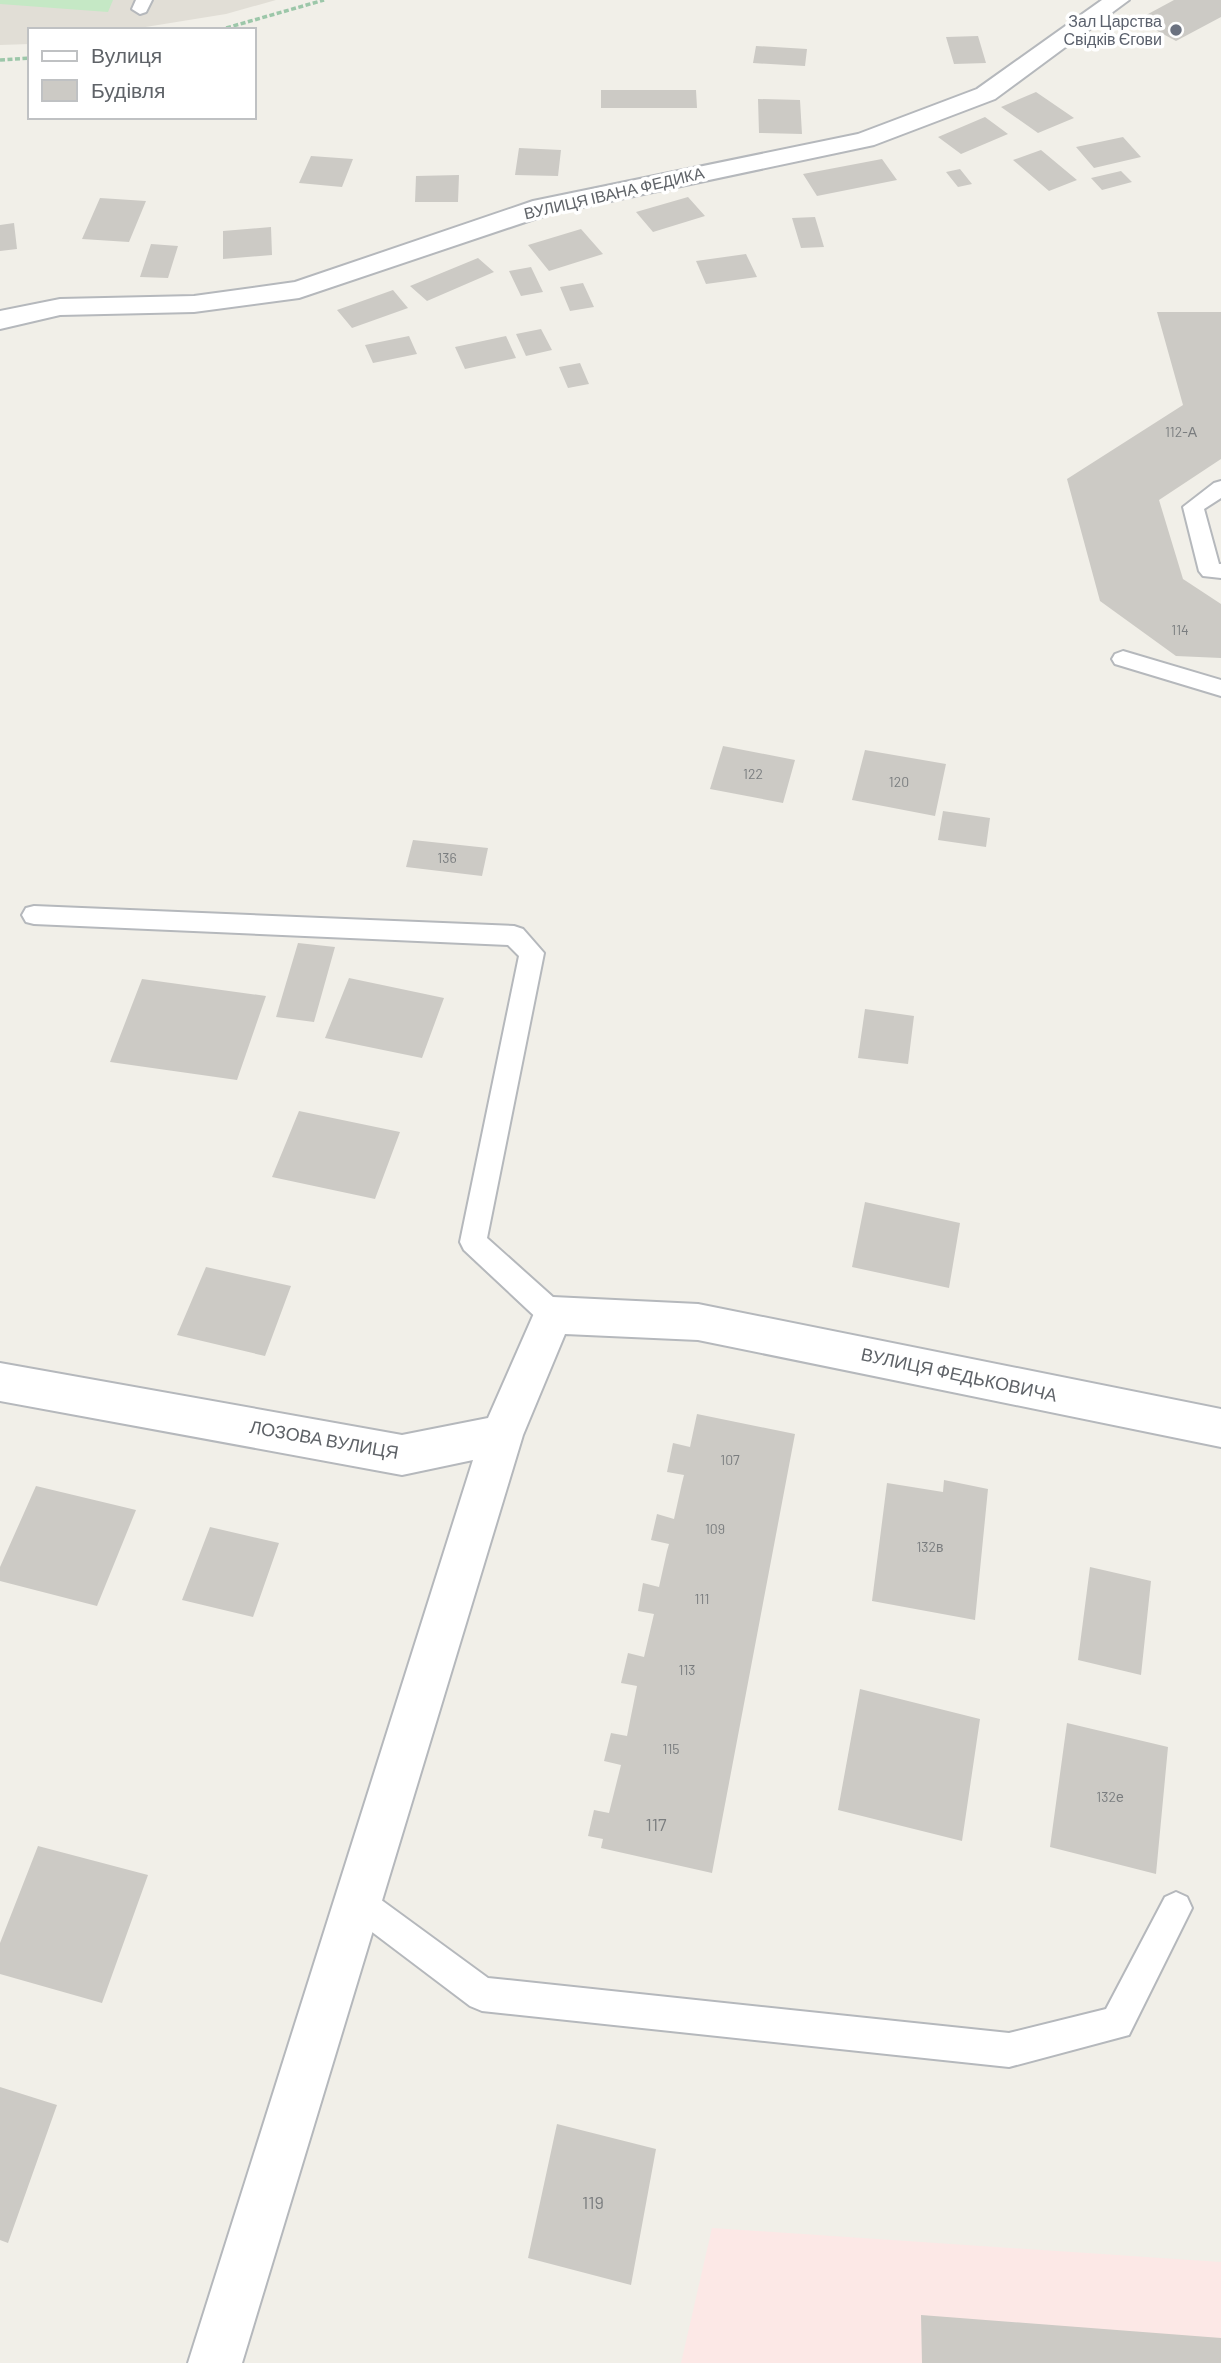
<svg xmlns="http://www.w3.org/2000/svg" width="1221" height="2363" font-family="Barlow,sans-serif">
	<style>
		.education { fill: #e1ded6 }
		.medical { fill: #fce8e6 }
		.green { fill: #c5e8c5 }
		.building { fill: #cccac5 }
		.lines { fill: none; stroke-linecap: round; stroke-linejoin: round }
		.lane-casing { stroke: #b5b8bc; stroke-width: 4 }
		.street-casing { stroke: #b5b8bc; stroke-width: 4 }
		.path { stroke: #9cc7a9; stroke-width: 3.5; stroke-dasharray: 5 2.5; stroke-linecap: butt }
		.lane { fill: #fff; fill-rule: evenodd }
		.street { fill: #fff; fill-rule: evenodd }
		.worship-dot { fill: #6b7280; stroke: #fff; stroke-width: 2.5 }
		.labels { text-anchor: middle; stroke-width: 7; stroke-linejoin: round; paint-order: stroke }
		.number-label { font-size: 14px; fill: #7a7d7f }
		.far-worship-label { font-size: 16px; fill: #5b616d; stroke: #fff; text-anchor: end }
		.far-street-label { font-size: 16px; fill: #5f6368; stroke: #fff }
		.street-label { font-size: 18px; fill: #5f6368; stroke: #fff }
		.near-number-label { font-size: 18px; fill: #7a7d7f }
	</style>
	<rect width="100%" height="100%" fill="#f1efe8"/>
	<!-- education -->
	<path class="education" d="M 0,0 L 276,0 L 226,14 L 127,30 L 30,30 L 30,44 L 0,45 Z"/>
	<!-- medical -->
	<path class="medical" d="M 712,2228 L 1221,2262 L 1221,2363 L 681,2363 Z"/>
	<!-- green -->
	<path class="green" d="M 0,0 L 113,0 L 108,12 L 0,4 Z"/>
	<!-- building -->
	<path class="building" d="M 1174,0 L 1221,0 L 1221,17 L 1176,41 L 1137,20 Z
		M 978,36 L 986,63 L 954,64 L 946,37 Z
		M 756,46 L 807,49 L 805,66 L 753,63 Z
		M 601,90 L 696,90 L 697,108 L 601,108 Z
		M 1036,92 L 1074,118 L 1038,133 L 1001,107 Z
		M 758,99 L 800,100 L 802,134 L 759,133 Z
		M 985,117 L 1008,134 L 961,154 L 938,137 Z
		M 1123,137 L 1141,157 L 1094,168 L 1076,147 Z
		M 519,148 L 561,150 L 558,176 L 515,175 Z
		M 1041,150 L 1077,180 L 1049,191 L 1013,160 Z
		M 311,156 L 353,159 L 342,187 L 299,183 Z
		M 882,159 L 897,180 L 817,196 L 803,174 Z
		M 960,169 L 972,184 L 958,187 L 946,172 Z
		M 1121,171 L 1132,182 L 1102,190 L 1091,178 Z
		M 459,175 L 458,202 L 415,202 L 416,176 Z
		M 688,197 L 705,216 L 653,232 L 636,212 Z
		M 100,198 L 146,201 L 129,242 L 82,239 Z
		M 815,217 L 824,247 L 801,248 L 792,218 Z
		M 14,223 L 17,249 L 0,251 L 0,225 Z
		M 271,227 L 272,255 L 223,259 L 223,231 Z
		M 581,229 L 603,254 L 549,271 L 528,245 Z
		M 151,244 L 178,246 L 168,278 L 140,277 Z
		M 746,254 L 757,277 L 706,284 L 696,261 Z
		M 478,258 L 494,272 L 427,301 L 410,286 Z
		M 531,267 L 543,292 L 521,296 L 509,271 Z
		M 583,283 L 594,307 L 570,311 L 560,287 Z
		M 393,290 L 408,308 L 352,328 L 337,310 Z
		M 1157,312 L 1221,312 L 1221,459 L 1159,500 L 1183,579 L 1221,604 L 1221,658 L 1176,656 L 1100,601 L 1067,479 L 1183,405 Z
		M 541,329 L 552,350 L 526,356 L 516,334 Z
		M 409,336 L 417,354 L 373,363 L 365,345 Z
		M 506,336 L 516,358 L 465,369 L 455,347 Z
		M 580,363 L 589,384 L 568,388 L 559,367 Z
		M 723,746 L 795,760 L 783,803 L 710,789 Z
		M 865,750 L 946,764 L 935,816 L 852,800 Z
		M 943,811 L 990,818 L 986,847 L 938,840 Z
		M 413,840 L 488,848 L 482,876 L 406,867 Z
		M 298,943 L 335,947 L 314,1022 L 276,1017 Z
		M 349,978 L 444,998 L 422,1058 L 325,1038 Z
		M 142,979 L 266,996 L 237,1080 L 110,1062 Z
		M 865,1009 L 914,1016 L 908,1064 L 858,1058 Z
		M 299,1111 L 400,1132 L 375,1199 L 272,1177 Z
		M 865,1202 L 960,1223 L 949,1288 L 852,1267 Z
		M 206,1267 L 291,1286 L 265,1356 L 177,1335 Z
		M 697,1414 L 795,1434 L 712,1873 L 601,1848 L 603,1839 L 588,1836 L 594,1810 L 609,1813 L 621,1765 L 604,1761 L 611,1733 L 627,1736 L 637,1686 L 621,1683 L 628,1653 L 644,1657 L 654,1614 L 638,1611 L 643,1583 L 659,1587 L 667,1551 L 669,1544 L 651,1540 L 657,1514 L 674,1519 L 682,1483 L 684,1475 L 667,1472 L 673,1443 L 690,1447 Z
		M 944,1480 L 988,1489 L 975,1620 L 872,1601 L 887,1483 L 943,1492 Z
		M 36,1486 L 136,1510 L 97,1606 L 0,1581 L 0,1567 Z
		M 210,1527 L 279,1543 L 253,1617 L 182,1600 Z
		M 1090,1567 L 1151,1581 L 1141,1675 L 1078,1660 Z
		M 860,1689 L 980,1719 L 962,1841 L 838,1810 Z
		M 1067,1723 L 1168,1747 L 1156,1874 L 1050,1847 Z
		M 38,1846 L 148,1875 L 102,2003 L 0,1974 L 0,1943 Z
		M 0,2087 L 57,2105 L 8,2243 L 0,2240 Z
		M 557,2124 L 656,2149 L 631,2285 L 528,2258 Z
		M 921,2315 L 1221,2338 L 1221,2363 L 922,2363 Z"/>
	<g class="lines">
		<defs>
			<path id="lane" d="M 136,0 L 152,0 L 146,12 L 140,14 L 132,9 Z
				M 1221,481 L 1221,498 L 1204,509 L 1219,564 L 1221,564 L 1221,578 L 1203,576 L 1199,571 L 1183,507 L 1214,483 Z
				M 1123,651 L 1221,680 L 1221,696 L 1115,664 L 1112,659 L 1115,654 Z
				M 34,906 L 514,926 L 523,929 L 544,953 L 487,1238 L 563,1306 L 567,1315 L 563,1324 L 553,1327 L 543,1324 L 464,1250 L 460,1242 L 519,956 L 508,945 L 34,924 L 26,922 L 22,915 L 26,908 Z
				M 358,1886 L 369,1891 L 488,1978 L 1009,2033 L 1106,2009 L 1165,1897 L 1176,1892 L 1187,1897 L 1192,1908 L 1129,2035 L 1009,2067 L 482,2011 L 470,2006 L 347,1913 L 342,1902 L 347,1891 Z"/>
			<path id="street" d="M 1102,0 L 1129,0 L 995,99 L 874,145 L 549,214 L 299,298 L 194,312 L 60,315 L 0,329 L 0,311 L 60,299 L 194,296 L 295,282 L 533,201 L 858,134 L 977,89 Z
				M 553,1297 L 698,1304 L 1221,1409 L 1221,1447 L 698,1340 L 565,1334 L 523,1435 L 242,2363 L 188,2363 L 473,1460 L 402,1475 L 0,1401 L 0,1363 L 402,1435 L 488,1418 L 539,1302 Z"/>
		</defs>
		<!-- lane casing -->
		<use href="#lane" class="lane-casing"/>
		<!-- street casing -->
		<use href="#street" class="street-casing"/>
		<!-- path -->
		<path class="path" d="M 219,30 L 324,0
			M 0,60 L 30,58"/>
		<!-- lane -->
		<use href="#lane" class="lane"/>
		<!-- street -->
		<use href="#street" class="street"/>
	</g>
	<!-- markers -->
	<circle class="worship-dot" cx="1176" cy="30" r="7"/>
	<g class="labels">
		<!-- number labels -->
		<g class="number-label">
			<text x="1181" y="437">112-А</text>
			<text x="1180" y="635">114</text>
			<text x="753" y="779">122</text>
			<text x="899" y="787">120</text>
			<text x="447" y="863">136</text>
			<text x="730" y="1465">107</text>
			<text x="715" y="1534">109</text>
			<text x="930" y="1552">132в</text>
			<text x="702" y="1604">111</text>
			<text x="687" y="1675">113</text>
			<text x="671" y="1754">115</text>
			<text x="1110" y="1802">132е</text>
		</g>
		<!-- far-worship labels -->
		<g class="far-worship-label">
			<text x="1162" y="27">Зал Царства<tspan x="1162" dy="18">Свідків Єгови</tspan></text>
		</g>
		<!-- far-street labels -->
		<g class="far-street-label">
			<text transform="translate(614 193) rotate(-13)" y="6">ВУЛИЦЯ ІВАНА ФЕДИКА</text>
		</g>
		<!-- street labels -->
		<g class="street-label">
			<text transform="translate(959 1375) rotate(12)" y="6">ВУЛИЦЯ ФЕДЬКОВИЧА</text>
			<text transform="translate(324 1440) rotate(10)" y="6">ЛОЗОВА ВУЛИЦЯ</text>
		</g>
		<!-- near-number labels -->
		<g class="near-number-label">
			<text x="656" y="1831">117</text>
			<text x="593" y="2209">119</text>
		</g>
	</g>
	<!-- legend -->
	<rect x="28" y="28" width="228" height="91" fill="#ffffff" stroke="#bfc1c3" stroke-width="2"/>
	<rect x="42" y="51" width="35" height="10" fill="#ffffff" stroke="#bfc1c3" stroke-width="2"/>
	<text x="91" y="63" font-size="21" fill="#5f6368">Вулиця</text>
	<rect x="42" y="80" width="35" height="21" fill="#cccac5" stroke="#bfc1c3" stroke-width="2"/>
	<text x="91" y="98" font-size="21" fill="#5f6368">Будівля</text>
</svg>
